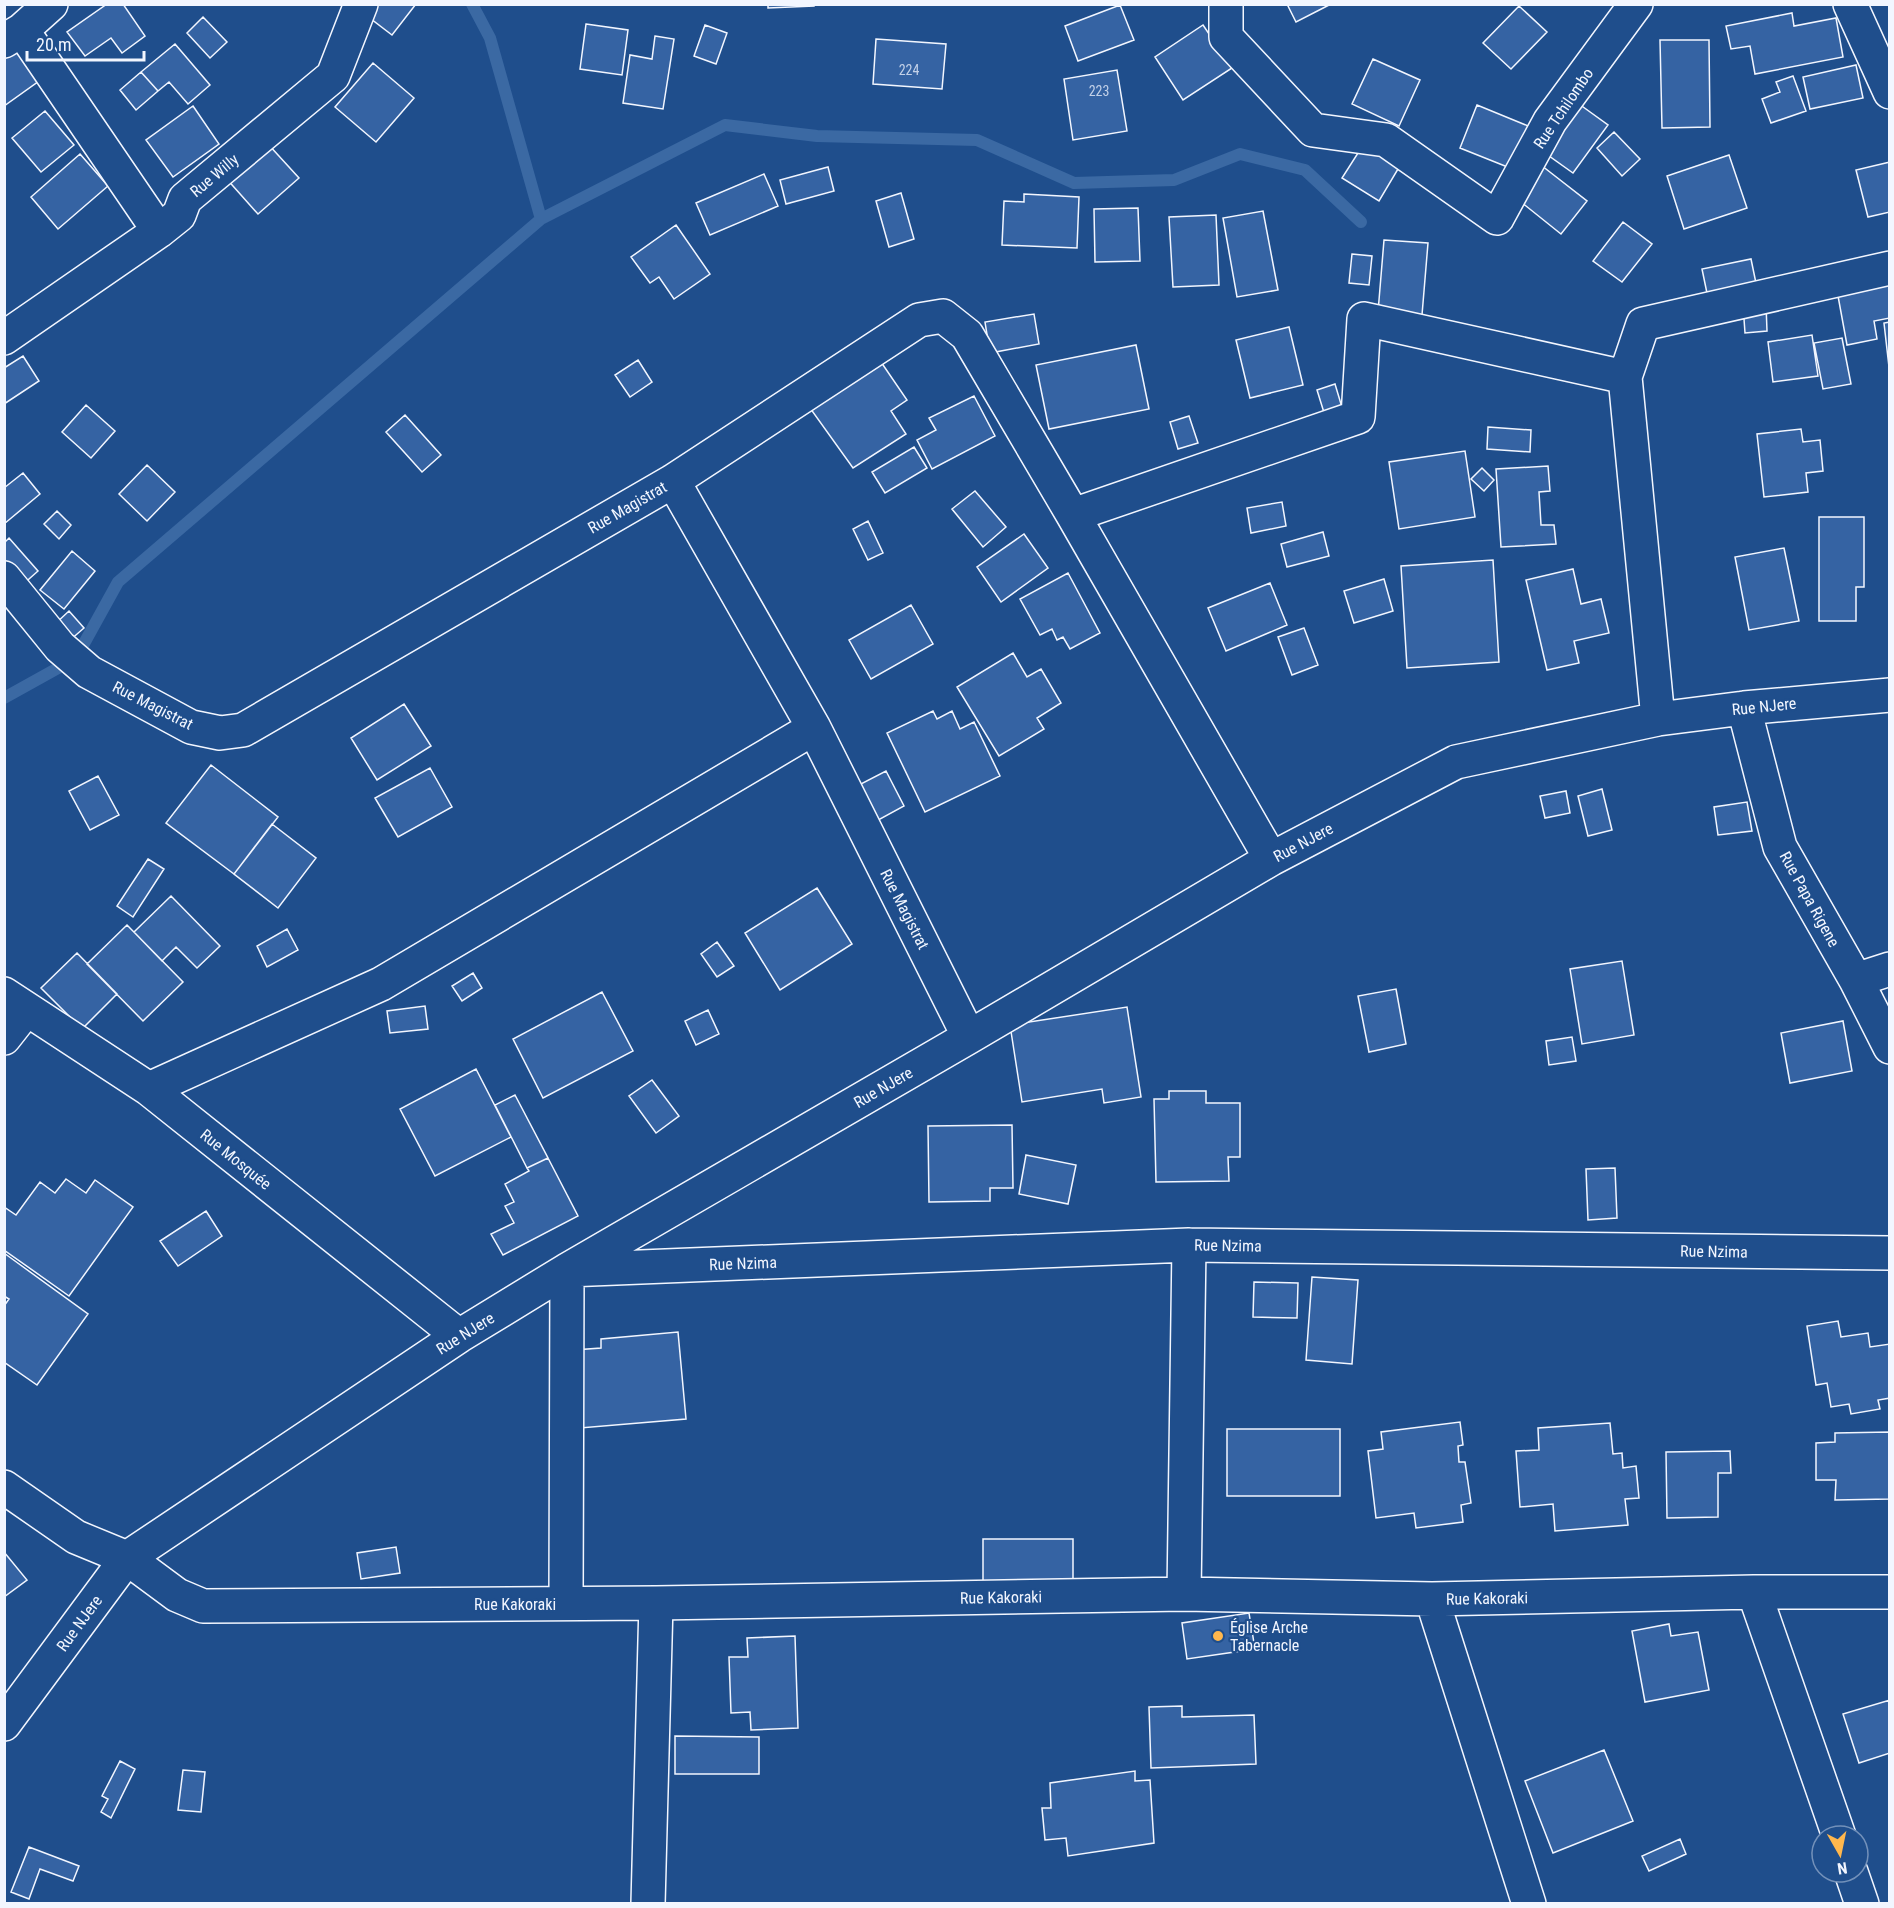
<svg xmlns="http://www.w3.org/2000/svg" width="1894" height="1908" font-family="'Roboto Condensed',sans-serif">
	<style>
		.lines { fill: none; stroke-linecap: round; stroke-linejoin: round }
		.stream { stroke: #3b69a3; stroke-width: 12 }
		.building { fill: #3563a3; stroke: #f2f6ff; stroke-width: 1.5 }
		.minor-casing { stroke: #f2f6ff; stroke-width: 36 }
		.minor { stroke: #1f4e8c; stroke-width: 33 }
		.poi-dot { fill: #ffb74d; stroke: #1f4e8c; stroke-width: 2 }
		.labels { text-anchor: middle; stroke-width: 4.5; stroke-linejoin: round; paint-order: stroke }
		.number-label { font-size: 14px; fill: #c3d1e8 }
		.street-label { font-size: 16px; fill: #f2f6ff; stroke: #1f4e8c }
		.poi-label { font-size: 16px; fill: #f2f6ff; stroke: #1f4e8c; text-anchor: start }
	</style>
	<rect width="100%" height="100%" fill="#1f4e8c"/>
	<g class="lines">
		<!-- stream -->
		<path class="stream" d="M 472,4 L 490,38 L 541,219
			M 4,698 L 76,658 L 118,582 L 541,219 L 725,125 L 817,136 L 977,140 L 1074,183 L 1174,180 L 1240,154 L 1305,170 L 1361,222"/>
	</g>
	<!-- building -->
	<path class="building" d="M 107,4 L 123,4 L 145,36 L 122,53 L 111,38 L 85,56 L 67,32 Z
		M 368,4 L 416,4 L 392,35 L 362,12 Z
		M 768,4 L 814,4 L 814,6 L 768,8 Z
		M 1287,4 L 1331,4 L 1296,22 Z
		M 1120,5 L 1134,40 L 1078,61 L 1065,26 Z
		M 1519,6 L 1547,32 L 1511,69 L 1483,43 Z
		M 1792,13 L 1794,26 L 1836,18 L 1843,57 L 1755,74 L 1750,46 L 1731,49 L 1726,26 Z
		M 203,17 L 227,42 L 210,58 L 187,33 Z
		M 586,24 L 628,30 L 622,75 L 580,69 Z
		M 705,25 L 727,33 L 716,64 L 694,56 Z
		M 1203,25 L 1232,68 L 1183,100 L 1155,57 Z
		M 655,36 L 674,39 L 663,109 L 623,103 L 630,55 L 652,59 Z
		M 876,39 L 946,44 L 942,89 L 873,84 Z
		M 1660,40 L 1709,40 L 1710,127 L 1662,128 Z
		M 175,44 L 210,85 L 188,104 L 169,82 L 158,91 L 141,72 Z
		M 16,50 L 39,81 L 4,106 L 4,59 Z
		M 1373,59 L 1420,80 L 1399,126 L 1352,104 Z
		M 373,63 L 414,98 L 376,142 L 335,107 Z
		M 1856,65 L 1863,98 L 1810,109 L 1803,77 Z
		M 1117,70 L 1127,131 L 1073,140 L 1064,79 Z
		M 141,72 L 158,91 L 136,110 L 120,90 Z
		M 1793,76 L 1806,111 L 1771,123 L 1762,99 L 1780,92 L 1776,82 Z
		M 1579,104 L 1608,125 L 1573,173 L 1545,153 Z
		M 1477,105 L 1533,128 L 1515,170 L 1460,148 Z
		M 193,106 L 219,144 L 173,177 L 146,140 Z
		M 45,111 L 74,145 L 41,172 L 12,138 Z
		M 257,132 L 299,178 L 258,214 L 217,168 Z
		M 1614,132 L 1640,159 L 1622,176 L 1597,148 Z
		M 1365,142 L 1401,164 L 1379,201 L 1342,178 Z
		M 80,154 L 108,186 L 58,229 L 31,197 Z
		M 1729,155 L 1747,208 L 1684,229 L 1667,176 Z
		M 1537,162 L 1587,201 L 1561,234 L 1511,194 Z
		M 1890,162 L 1890,212 L 1868,217 L 1856,170 Z
		M 828,167 L 834,191 L 786,204 L 780,180 Z
		M 764,174 L 778,206 L 710,235 L 696,203 Z
		M 901,193 L 914,239 L 889,247 L 876,201 Z
		M 1024,194 L 1079,197 L 1077,248 L 1002,245 L 1004,201 L 1024,202 Z
		M 1138,208 L 1140,261 L 1095,262 L 1094,209 Z
		M 1263,211 L 1278,290 L 1237,297 L 1223,218 Z
		M 1216,215 L 1219,285 L 1173,287 L 1169,217 Z
		M 1623,222 L 1652,244 L 1622,282 L 1593,261 Z
		M 676,225 L 710,274 L 674,299 L 659,277 L 650,283 L 631,257 Z
		M 1384,240 L 1428,243 L 1422,315 L 1378,312 Z
		M 1352,254 L 1372,256 L 1369,285 L 1349,283 Z
		M 1751,259 L 1757,288 L 1708,298 L 1702,269 Z
		M 1890,275 L 1890,318 L 1874,321 L 1877,339 L 1847,345 L 1836,285 Z
		M 1766,304 L 1767,331 L 1745,333 L 1743,305 Z
		M 1034,314 L 1039,344 L 990,353 L 985,322 Z
		M 1890,322 L 1890,367 L 1889,367 L 1884,323 Z
		M 1289,327 L 1303,385 L 1250,398 L 1236,340 Z
		M 1812,335 L 1818,376 L 1773,382 L 1768,342 Z
		M 1842,338 L 1851,384 L 1823,389 L 1814,343 Z
		M 1136,345 L 1149,409 L 1049,429 L 1036,365 Z
		M 23,356 L 39,381 L 4,404 L 4,368 Z
		M 638,360 L 652,382 L 630,397 L 615,375 Z
		M 881,362 L 907,400 L 891,411 L 906,434 L 853,468 L 810,408 Z
		M 1335,384 L 1344,414 L 1326,419 L 1317,390 Z
		M 974,396 L 995,436 L 932,469 L 917,440 L 936,430 L 929,418 Z
		M 86,405 L 115,431 L 91,458 L 62,432 Z
		M 405,415 L 441,455 L 422,472 L 386,432 Z
		M 1189,416 L 1198,443 L 1178,449 L 1170,422 Z
		M 1488,427 L 1531,430 L 1530,452 L 1487,449 Z
		M 1801,429 L 1803,442 L 1820,440 L 1823,471 L 1806,473 L 1808,492 L 1764,497 L 1757,434 Z
		M 914,447 L 927,468 L 885,493 L 872,472 Z
		M 1465,451 L 1475,517 L 1399,529 L 1389,462 Z
		M 147,465 L 175,492 L 147,521 L 119,494 Z
		M 1548,466 L 1550,491 L 1539,492 L 1541,525 L 1554,525 L 1556,544 L 1501,547 L 1496,469 Z
		M 1482,468 L 1494,480 L 1484,491 L 1471,479 Z
		M 23,473 L 40,494 L 4,524 L 4,488 Z
		M 975,491 L 1006,527 L 983,547 L 952,509 Z
		M 1282,502 L 1286,526 L 1251,533 L 1247,508 Z
		M 57,511 L 71,525 L 59,539 L 44,524 Z
		M 1819,517 L 1864,517 L 1864,587 L 1856,587 L 1856,621 L 1819,621 Z
		M 868,521 L 883,553 L 868,560 L 853,529 Z
		M 1323,532 L 1329,556 L 1287,567 L 1281,544 Z
		M 1024,534 L 1048,568 L 1001,602 L 977,567 Z
		M 9,538 L 38,571 L 20,587 L 4,569 L 4,543 Z
		M 1784,548 L 1799,621 L 1749,630 L 1735,557 Z
		M 72,551 L 95,571 L 64,609 L 40,590 Z
		M 1493,560 L 1499,662 L 1407,668 L 1401,566 Z
		M 1573,569 L 1581,604 L 1601,599 L 1609,633 L 1574,641 L 1579,663 L 1547,670 L 1526,580 Z
		M 1068,573 L 1100,633 L 1070,649 L 1063,637 L 1057,640 L 1052,629 L 1040,635 L 1020,599 Z
		M 1384,579 L 1393,611 L 1354,623 L 1344,591 Z
		M 1270,583 L 1287,625 L 1226,651 L 1208,608 Z
		M 911,605 L 933,644 L 871,679 L 849,640 Z
		M 69,611 L 84,628 L 69,641 L 55,624 Z
		M 1304,628 L 1318,665 L 1292,675 L 1278,637 Z
		M 1013,653 L 1027,677 L 1041,669 L 1061,703 L 1037,718 L 1044,729 L 999,756 L 957,687 Z
		M 404,704 L 431,746 L 377,780 L 351,738 Z
		M 933,711 L 937,719 L 952,711 L 960,729 L 974,722 L 1000,776 L 925,812 L 887,733 Z
		M 211,765 L 278,817 L 234,874 L 166,823 Z
		M 430,768 L 452,807 L 398,837 L 375,798 Z
		M 886,771 L 904,806 L 871,824 L 853,788 Z
		M 98,776 L 119,815 L 90,830 L 69,791 Z
		M 1602,789 L 1612,830 L 1588,836 L 1578,796 Z
		M 1566,791 L 1570,813 L 1545,818 L 1540,796 Z
		M 1747,802 L 1752,831 L 1718,835 L 1714,807 Z
		M 272,824 L 316,858 L 278,908 L 234,874 Z
		M 148,859 L 164,869 L 133,917 L 117,906 Z
		M 817,888 L 852,944 L 780,990 L 745,933 Z
		M 171,896 L 220,946 L 197,968 L 176,947 L 162,961 L 134,932 Z
		M 127,925 L 183,982 L 143,1021 L 87,964 Z
		M 287,929 L 298,950 L 267,967 L 257,946 Z
		M 717,942 L 734,966 L 717,977 L 701,954 Z
		M 77,953 L 117,994 L 82,1029 L 41,988 Z
		M 1622,961 L 1634,1035 L 1582,1044 L 1570,969 Z
		M 473,973 L 482,988 L 462,1001 L 452,986 Z
		M 1396,989 L 1406,1044 L 1369,1052 L 1358,996 Z
		M 602,992 L 633,1051 L 543,1098 L 513,1039 Z
		M 425,1006 L 428,1029 L 390,1033 L 387,1011 Z
		M 1127,1007 L 1141,1097 L 1104,1103 L 1102,1089 L 1022,1102 L 1010,1025 Z
		M 708,1010 L 719,1034 L 696,1045 L 685,1021 Z
		M 1843,1021 L 1852,1071 L 1790,1083 L 1781,1033 Z
		M 1572,1037 L 1576,1061 L 1549,1065 L 1546,1041 Z
		M 476,1069 L 511,1137 L 435,1176 L 400,1109 Z
		M 652,1080 L 679,1116 L 656,1133 L 629,1096 Z
		M 1169,1091 L 1206,1091 L 1206,1103 L 1240,1103 L 1240,1157 L 1228,1157 L 1229,1181 L 1156,1182 L 1154,1099 L 1169,1099 Z
		M 515,1095 L 548,1158 L 527,1168 L 495,1105 Z
		M 1012,1125 L 1013,1188 L 990,1188 L 990,1201 L 929,1202 L 928,1126 Z
		M 1026,1155 L 1076,1165 L 1068,1204 L 1019,1194 Z
		M 548,1158 L 578,1216 L 503,1255 L 491,1234 L 514,1223 L 505,1206 L 514,1202 L 505,1184 L 529,1171 L 527,1168 Z
		M 1615,1168 L 1617,1218 L 1588,1220 L 1586,1169 Z
		M 66,1179 L 86,1193 L 95,1180 L 133,1207 L 69,1296 L 4,1250 L 4,1207 L 16,1215 L 40,1182 L 55,1193 Z
		M 206,1211 L 222,1236 L 178,1266 L 160,1241 Z
		M 4,1253 L 88,1314 L 37,1385 L 4,1362 L 4,1306 L 9,1299 L 4,1296 Z
		M 1312,1277 L 1358,1280 L 1352,1364 L 1306,1360 Z
		M 1254,1282 L 1298,1283 L 1297,1318 L 1253,1317 Z
		M 1838,1321 L 1841,1337 L 1868,1333 L 1870,1347 L 1890,1344 L 1890,1398 L 1878,1400 L 1880,1409 L 1851,1414 L 1849,1404 L 1831,1407 L 1827,1383 L 1816,1385 L 1807,1326 Z
		M 678,1332 L 686,1419 L 580,1428 L 574,1350 L 601,1348 L 601,1339 Z
		M 1460,1422 L 1463,1445 L 1458,1446 L 1459,1462 L 1465,1462 L 1471,1503 L 1461,1505 L 1463,1522 L 1416,1528 L 1414,1513 L 1376,1518 L 1368,1451 L 1383,1449 L 1381,1432 Z
		M 1610,1423 L 1613,1454 L 1622,1453 L 1623,1468 L 1636,1466 L 1639,1498 L 1625,1499 L 1628,1525 L 1555,1531 L 1553,1504 L 1520,1507 L 1516,1451 L 1539,1450 L 1538,1428 Z
		M 1227,1429 L 1340,1429 L 1340,1496 L 1227,1496 Z
		M 1890,1432 L 1890,1499 L 1835,1500 L 1836,1480 L 1816,1480 L 1816,1443 L 1835,1442 L 1835,1433 Z
		M 1730,1451 L 1731,1473 L 1718,1473 L 1718,1517 L 1667,1518 L 1666,1452 Z
		M 983,1539 L 1073,1539 L 1073,1585 L 983,1586 Z
		M 396,1547 L 400,1573 L 361,1579 L 357,1553 Z
		M 4,1552 L 27,1580 L 4,1597 Z
		M 1249,1613 L 1255,1649 L 1187,1659 L 1182,1623 Z
		M 1669,1624 L 1671,1636 L 1698,1632 L 1709,1690 L 1645,1702 L 1632,1631 Z
		M 795,1636 L 798,1728 L 751,1730 L 750,1712 L 731,1713 L 729,1657 L 748,1657 L 747,1638 Z
		M 1890,1700 L 1890,1753 L 1859,1763 L 1843,1714 Z
		M 1182,1706 L 1182,1717 L 1254,1715 L 1256,1764 L 1151,1768 L 1149,1707 Z
		M 675,1736 L 759,1737 L 759,1774 L 675,1774 Z
		M 1604,1750 L 1633,1821 L 1553,1853 L 1525,1781 Z
		M 120,1761 L 135,1769 L 111,1818 L 101,1812 L 108,1799 L 102,1796 Z
		M 183,1770 L 205,1772 L 201,1812 L 178,1810 Z
		M 1135,1771 L 1135,1781 L 1150,1780 L 1154,1843 L 1068,1856 L 1066,1838 L 1045,1840 L 1042,1808 L 1051,1808 L 1050,1783 Z
		M 1680,1839 L 1686,1854 L 1649,1871 L 1642,1856 Z
		M 29,1847 L 79,1866 L 73,1881 L 40,1869 L 29,1899 L 11,1892 Z"/>
	<g class="lines">
		<defs>
			<path id="minor" d="M 1226,4 L 1226,37 L 1313,130 L 1386,140 L 1497,218 L 1550,121 L 1636,4
				M 1850,4 L 1890,92
				M 22,30 L 159,231
				M 4,41 L 22,30 L 51,4
				M 4,338 L 159,231 L 179,215 L 185,199 L 333,76 L 361,4
				M 1625,377 L 1643,324 L 1890,268
				M 673,481 L 814,728 L 969,1037
				M 1073,515 L 1358,417 L 1364,319 L 1625,377 L 1658,719
				M 4,578 L 60,647 L 89,672 L 191,727 L 220,733 L 243,730 L 673,481 L 919,320 L 943,316 L 967,335 L 1073,515 L 1271,859
				M 1744,708 L 1780,847 L 1856,980 L 1890,1047
				M 1856,980 L 1890,969
				M 4,994 L 149,1089 L 459,1336
				M 4,1038 L 26,1010
				M 149,1089 L 381,984 L 814,728
				M 4,1487 L 76,1537 L 127,1558 L 177,1595 L 203,1606 L 656,1603 L 1184,1594 L 1432,1599 L 1754,1592 L 1890,1592
				M 1754,1592 L 1839,1836
				M 1184,1594 L 1189,1245
				M 1432,1599 L 1529,1904
				M 566,1603 L 567,1270 L 1189,1245 L 1890,1253
				M 4,1724 L 127,1558 L 459,1336 L 567,1270 L 969,1037 L 1271,859 L 1456,762 L 1658,719 L 1744,708 L 1890,695
				M 1851,1872 L 1862,1904
				M 648,1904 L 656,1603"/>
		</defs>
		<!-- minor casing -->
		<use href="#minor" class="minor-casing"/>
		<!-- minor -->
		<use href="#minor" class="minor"/>
	</g>
	<!-- markers -->
	<circle class="poi-dot" cx="1218" cy="1636" r="6"/>
	<g class="labels">
		<!-- number labels -->
		<g class="number-label">
			<text x="909" y="75">224</text>
			<text x="1099" y="96">223</text>
		</g>
		<!-- street labels -->
		<g class="street-label">
			<text transform="translate(1563 108) rotate(-56)" y="6">Rue Tchilombo</text>
			<text transform="translate(214 175) rotate(-40)" y="6">Rue Willy</text>
			<text transform="translate(627 507) rotate(-30)" y="6">Rue Magistrat</text>
			<text transform="translate(153 705) rotate(27)" y="6">Rue Magistrat</text>
			<text transform="translate(1764 706) rotate(-6)" y="6">Rue NJere</text>
			<text transform="translate(1303 842) rotate(-28)" y="6">Rue NJere</text>
			<text transform="translate(1810 899) rotate(61)" y="6">Rue Papa Rigene</text>
			<text transform="translate(905 909) rotate(63)" y="6">Rue Magistrat</text>
			<text transform="translate(883 1087) rotate(-30)" y="6">Rue NJere</text>
			<text transform="translate(236 1159) rotate(39)" y="6">Rue Mosquée</text>
			<text transform="translate(1228 1245) rotate(1)" y="6">Rue Nzima</text>
			<text transform="translate(1714 1251) rotate(1)" y="6">Rue Nzima</text>
			<text transform="translate(743 1263) rotate(-2)" y="6">Rue Nzima</text>
			<text transform="translate(465 1333) rotate(-32)" y="6">Rue NJere</text>
			<text transform="translate(1001 1597) rotate(-1)" y="6">Rue Kakoraki</text>
			<text transform="translate(1487 1598) rotate(-1)" y="6">Rue Kakoraki</text>
			<text x="515" y="1610">Rue Kakoraki</text>
			<text transform="translate(79 1623) rotate(-54)" y="6">Rue NJere</text>
		</g>
		<!-- poi labels -->
		<g class="poi-label">
			<text x="1230" y="1633">Église Arche<tspan x="1230" dy="18">Tabernacle</tspan></text>
		</g>
	</g>
	<!-- border -->
	<rect width="1894" height="1908" fill="none" stroke="#f2f6ff" stroke-width="12"/>
	<!-- north arrow -->
	<g transform="translate(1840 1854) rotate(171)"><circle r="28" fill="#1f4e8c" stroke="#7391ba" stroke-width="1.5"/>
	<path d="M0-4.5L10 22L0 15L-10 22Z" fill="#ffb74d"/>
	<text y="-9" font-size="16" font-weight="bold" text-anchor="middle" fill="#f2f6ff">N</text>
	</g>
	<!-- scale -->
	<path d="M27 51v9h117v-9" fill="none" stroke="#f2f6ff" stroke-width="3"/>
	<text x="36" y="51" font-size="18" fill="#f2f6ff" stroke="#1f4e8c" stroke-width="4.5" paint-order="stroke">20 m</text>
</svg>
